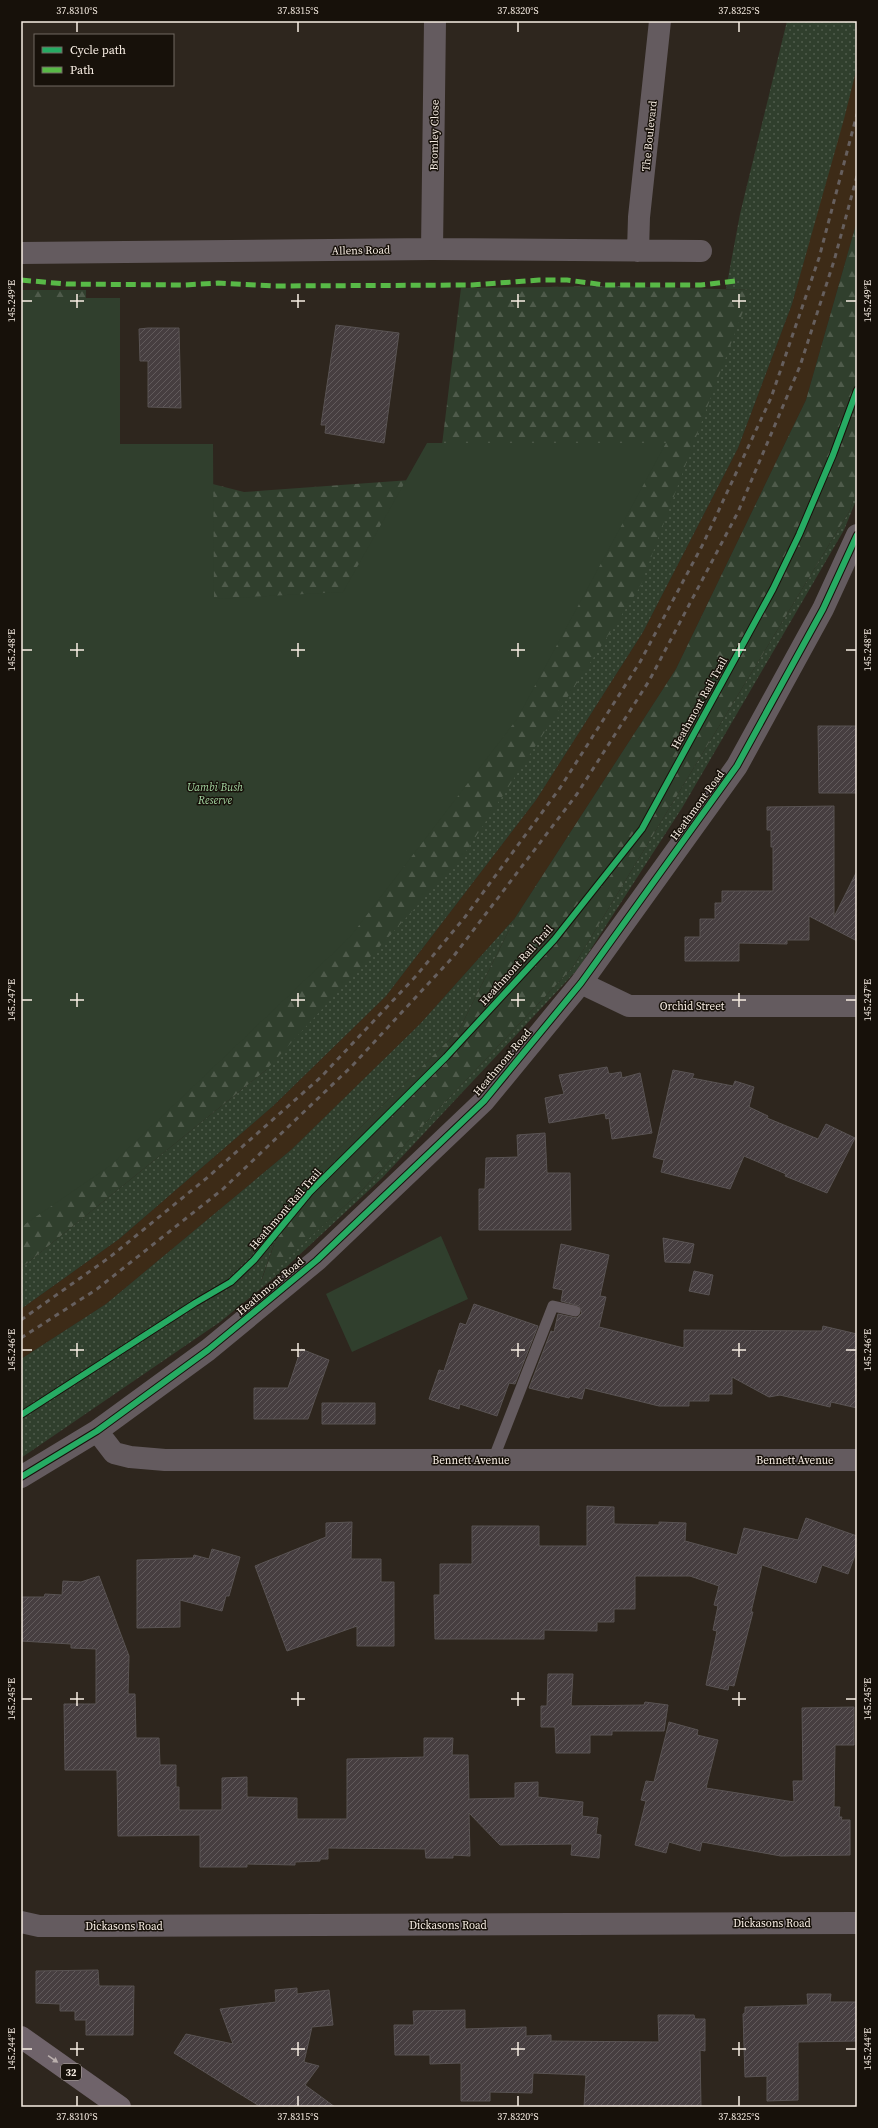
<svg xmlns="http://www.w3.org/2000/svg" width="878" height="2128" font-family="'Source Serif 4',serif">
	<style>
		.built { fill: #3d2b17 }
		.grass { fill: url(#grass-dots) }
		.forest { fill: url(#forest-firs) }
		.park { fill: #303f2d }
		.building { fill: url(#building-hatch); stroke: #595353 }
		.lines { fill: none; stroke-linecap: round; stroke-linejoin: round }
		.lane { stroke: #645b5f; stroke-width: 11 }
		.street { stroke: #645b5f; stroke-width: 22 }
		.primary { stroke: #6f636a; stroke-width: 22 }
		.rail { stroke: #665f5e; stroke-width: 3; stroke-dasharray: 5 5; stroke-linecap: butt }
		.quiet { stroke: #58b947; stroke-width: 5; stroke-dasharray: 10 5; stroke-linecap: butt }
		.cycleway-casing { stroke: #17110a; stroke-width: 8 }
		.cycleway { stroke: #26ab63; stroke-width: 6 }
		.oneway { fill: #baafad }
		.ticks { fill: none; stroke: #f8eee4; stroke-width: 1.5 }
		.labels { text-anchor: middle; stroke-width: 3; stroke-linejoin: round; paint-order: stroke }
		.shield { fill: #17110a; stroke: #b4aca3; stroke-width: 1 }
		.shield-label { font-size: 10px; font-weight: bold; fill: #f8eee4 }
		.street-label { font-size: 11px; fill: #f8eee4; stroke: #17110a }
		.park-label { font-size: 11px; font-style: italic; fill: #a5d7a3; stroke: #17110a }
		.neatline { fill: none; stroke: #f8eee4; stroke-width: 1.5 }
		.ticks-label { font-size: 10px; text-anchor: middle; fill: #f8eee4 }
	</style>
	<defs>
		<pattern id="grass-dots" width="8" height="8" patternUnits="userSpaceOnUse"><rect width="8" height="8" fill="#303f2d"/><path d="M2 2h.1M6 6h.1" fill="none" stroke="#4f5b4b" stroke-width="1.8" stroke-linecap="round"/></pattern>
		<pattern id="forest-firs" width="22" height="20" patternUnits="userSpaceOnUse"><rect width="22" height="20" fill="#303f2d"/><path d="M5 1l3.5 6h-7zM16 11l3.5 6h-7z" fill="#4f5b4b"/></pattern>
		<pattern id="building-hatch" width="6" height="6" patternUnits="userSpaceOnUse"><rect width="6" height="6" fill="#463e40"/><path d="M-1 1l2-2M0 6l6-6M5 7l2-2" fill="none" stroke="#615a5b"/></pattern>
	</defs>
	<rect width="100%" height="100%" fill="#2e261e"/>
	<!-- built -->
	<path class="built" d="M 857,67 L 857,221 L 806,400 L 676,669 L 515,918 L 420,1024 L 291,1150 L 106,1304 L 21,1359 L 21,1309 L 119,1239 L 273,1106 L 386,996 L 536,800 L 643,632 L 738,448 L 792,304 Z"/>
	<!-- grass -->
	<path class="grass" d="M 787,21 L 857,21 L 857,67 L 844,119 L 792,304 L 738,448 L 643,632 L 536,800 L 386,996 L 273,1106 L 119,1239 L 21,1309 L 21,1268 L 266,1070 L 751,290 L 726,289 L 740,214 Z
		M 857,488 L 857,498 L 844,530 L 682,808 L 578,969 L 382,1178 L 281,1272 L 220,1322 L 21,1458 L 21,1359 L 106,1304 L 291,1150 L 420,1024 L 515,918 L 459,1030 L 291,1196 L 261,1281 L 360,1192 L 573,967 L 850,510 Z"/>
	<!-- forest -->
	<path class="forest" d="M 857,221 L 857,488 L 850,510 L 573,967 L 360,1192 L 261,1282 L 291,1196 L 459,1030 L 515,918 L 676,669 L 806,400 Z
		M 618,286 L 751,290 L 640,587 L 463,856 L 266,1070 L 21,1268 L 21,290 L 86,290 L 83,451 L 244,492 L 438,478 L 461,288 Z"/>
	<!-- park -->
	<path class="park" d="M 21,298 L 120,298 L 120,444 L 213,444 L 214,599 L 343,592 L 427,443 L 666,443 L 517,719 L 350,937 L 111,1165 L 21,1227 Z
		M 441,1236 L 468,1299 L 352,1352 L 326,1294 Z"/>
	<!-- building -->
	<path class="building" d="M 336,325 L 399,333 L 384,443 L 325,433 L 326,425 L 321,425 Z
		M 148,328 L 179,328 L 181,408 L 148,407 L 148,361 L 140,361 L 139,329 Z
		M 818,726 L 857,726 L 857,793 L 819,793 Z
		M 834,806 L 834,917 L 857,871 L 857,941 L 809,916 L 809,940 L 787,940 L 787,944 L 739,943 L 739,961 L 685,961 L 685,937 L 700,937 L 700,919 L 715,919 L 715,903 L 722,903 L 722,891 L 773,891 L 773,847 L 771,847 L 771,830 L 767,830 L 767,807 Z
		M 607,1067 L 609,1074 L 621,1072 L 622,1078 L 640,1073 L 652,1133 L 612,1139 L 609,1118 L 606,1119 L 605,1113 L 549,1123 L 545,1098 L 564,1094 L 559,1075 Z
		M 673,1070 L 694,1074 L 692,1078 L 733,1086 L 735,1081 L 754,1087 L 749,1107 L 768,1116 L 767,1118 L 818,1139 L 826,1124 L 855,1138 L 827,1193 L 785,1176 L 786,1174 L 744,1156 L 730,1189 L 661,1172 L 664,1160 L 653,1157 Z
		M 545,1133 L 547,1173 L 570,1173 L 571,1230 L 479,1230 L 479,1189 L 485,1189 L 486,1158 L 518,1157 L 517,1135 Z
		M 663,1238 L 694,1244 L 690,1263 L 665,1262 Z
		M 561,1244 L 609,1255 L 600,1296 L 606,1297 L 599,1327 L 684,1348 L 684,1330 L 822,1331 L 823,1326 L 857,1334 L 857,1408 L 831,1402 L 830,1407 L 780,1395 L 769,1397 L 732,1377 L 732,1394 L 709,1394 L 709,1401 L 689,1401 L 689,1406 L 659,1406 L 585,1388 L 582,1399 L 570,1396 L 569,1398 L 529,1388 L 551,1331 L 554,1332 L 558,1314 L 577,1318 L 582,1313 L 579,1306 L 561,1301 L 563,1290 L 553,1288 Z
		M 694,1271 L 713,1275 L 709,1295 L 689,1291 Z
		M 474,1304 L 538,1326 L 515,1384 L 509,1383 L 497,1416 L 460,1404 L 459,1409 L 429,1399 L 439,1370 L 444,1371 L 460,1323 L 466,1325 Z
		M 301,1349 L 329,1360 L 308,1419 L 254,1419 L 254,1388 L 288,1388 Z
		M 322,1403 L 375,1403 L 375,1424 L 322,1424 Z
		M 587,1506 L 614,1507 L 614,1524 L 659,1525 L 659,1522 L 686,1523 L 685,1541 L 737,1555 L 744,1528 L 798,1540 L 806,1518 L 857,1536 L 857,1550 L 848,1574 L 822,1565 L 816,1583 L 762,1565 L 751,1612 L 753,1612 L 734,1686 L 729,1685 L 728,1690 L 706,1685 L 717,1631 L 713,1630 L 718,1606 L 714,1605 L 719,1586 L 690,1576 L 635,1576 L 635,1609 L 614,1609 L 614,1622 L 597,1622 L 597,1631 L 544,1630 L 544,1639 L 435,1639 L 434,1595 L 440,1595 L 440,1564 L 472,1564 L 472,1526 L 539,1526 L 539,1546 L 587,1546 Z
		M 352,1522 L 351,1559 L 381,1559 L 381,1582 L 394,1582 L 394,1646 L 357,1646 L 357,1626 L 287,1651 L 255,1566 L 326,1537 L 326,1523 Z
		M 212,1549 L 240,1557 L 229,1596 L 226,1596 L 222,1611 L 180,1600 L 180,1627 L 137,1628 L 137,1560 L 193,1558 L 194,1555 L 209,1559 Z
		M 99,1576 L 129,1656 L 128,1694 L 135,1694 L 136,1738 L 159,1738 L 160,1765 L 176,1765 L 176,1787 L 179,1787 L 179,1810 L 222,1810 L 222,1778 L 247,1777 L 247,1797 L 297,1798 L 297,1819 L 347,1819 L 347,1759 L 424,1757 L 424,1738 L 453,1738 L 452,1755 L 468,1755 L 469,1799 L 515,1798 L 515,1783 L 538,1782 L 538,1797 L 583,1802 L 582,1816 L 598,1818 L 596,1834 L 601,1835 L 599,1858 L 571,1855 L 572,1844 L 500,1845 L 469,1813 L 470,1856 L 453,1855 L 453,1858 L 426,1858 L 425,1849 L 328,1848 L 328,1859 L 320,1859 L 320,1861 L 295,1862 L 295,1865 L 247,1864 L 247,1867 L 200,1867 L 200,1835 L 118,1836 L 117,1770 L 65,1770 L 64,1704 L 96,1704 L 96,1649 L 71,1648 L 71,1644 L 21,1641 L 21,1597 L 44,1597 L 45,1594 L 62,1595 L 63,1581 L 81,1582 Z
		M 548,1674 L 573,1674 L 571,1706 L 644,1705 L 645,1702 L 668,1705 L 664,1731 L 612,1731 L 612,1735 L 590,1735 L 590,1753 L 556,1753 L 555,1727 L 541,1727 L 541,1706 L 547,1706 Z
		M 854,1707 L 854,1745 L 835,1745 L 834,1807 L 840,1807 L 839,1817 L 842,1817 L 841,1820 L 850,1820 L 850,1855 L 781,1856 L 702,1842 L 700,1851 L 669,1842 L 666,1853 L 635,1845 L 646,1801 L 641,1800 L 646,1781 L 654,1782 L 669,1722 L 698,1730 L 697,1735 L 718,1740 L 706,1788 L 794,1802 L 793,1781 L 803,1781 L 802,1708 Z
		M 98,1970 L 99,1986 L 134,1986 L 133,2035 L 86,2035 L 86,2020 L 75,2020 L 75,2011 L 60,2011 L 60,2004 L 36,2003 L 36,1971 Z
		M 297,1988 L 297,1994 L 329,1990 L 333,2025 L 312,2027 L 304,2062 L 319,2066 L 305,2085 L 335,2107 L 261,2107 L 174,2053 L 186,2034 L 233,2044 L 220,2009 L 276,2002 L 275,1990 Z
		M 807,1994 L 831,1994 L 830,2002 L 857,2002 L 857,2041 L 798,2042 L 798,2100 L 767,2101 L 767,2076 L 745,2077 L 743,2014 L 745,2013 L 745,2007 L 808,2005 Z
		M 465,2010 L 465,2029 L 526,2027 L 526,2036 L 551,2035 L 551,2041 L 659,2042 L 658,2015 L 694,2015 L 695,2019 L 705,2019 L 705,2051 L 700,2050 L 701,2107 L 584,2107 L 586,2075 L 533,2073 L 532,2093 L 490,2092 L 490,2101 L 461,2101 L 461,2063 L 430,2064 L 430,2055 L 395,2055 L 394,2025 L 414,2025 L 413,2011 Z"/>
	<g class="lines">
		<!-- lane -->
		<path class="lane" d="M 493,1460 L 553,1306 L 575,1311"/>
		<!-- street -->
		<path class="street" d="M 432,249 L 435,21
			M 638,251 L 639,217 L 660,21
			M 21,253 L 432,249 L 701,251
			M 581,983 L 629,1006 L 857,1006
			M 97,1431 L 114,1453 L 130,1457 L 165,1460 L 857,1460
			M 21,1477 L 97,1431 L 208,1350 L 317,1260 L 484,1101 L 581,983 L 737,766 L 823,609 L 857,535
			M 21,1922 L 39,1926 L 92,1926 L 857,1923"/>
		<!-- primary -->
		<path class="primary" d="M 21,2037 L 120,2107"/>
		<!-- rail -->
		<path class="rail" d="M 21,1320 L 110,1257 L 208,1177 L 321,1077 L 416,976 L 465,917 L 560,788 L 640,662 L 703,544 L 771,398 L 819,258 L 857,114
			M 21,1338 L 97,1289 L 223,1189 L 352,1066 L 453,957 L 577,794 L 649,681 L 738,512 L 800,366 L 834,261 L 857,176"/>
		<!-- quiet -->
		<path class="quiet" d="M 21,280 L 66,284 L 184,285 L 218,283 L 275,286 L 472,285 L 539,280 L 567,280 L 605,285 L 701,285 L 735,281"/>
		<defs>
			<path id="cycleway" d="M 21,1415 L 195,1303 L 231,1282 L 254,1260 L 310,1192 L 446,1057 L 554,940 L 642,829 L 773,589 L 799,535 L 833,455 L 857,390
				M 21,1477 L 97,1431 L 208,1350 L 317,1260 L 484,1101 L 581,983 L 737,766 L 823,609 L 857,535"/>
		</defs>
		<!-- cycleway casing -->
		<use href="#cycleway" class="cycleway-casing"/>
		<!-- cycleway -->
		<use href="#cycleway" class="cycleway"/>
	</g>
	<!-- one-way arrows -->
	<defs><path id="oneway-solid" d="M-6-.8H1V-3.2L6.5 0L1 3.2V.8H-6Z"/></defs>
	<use class="oneway" href="#oneway-solid" transform="translate(53 2059) rotate(35)"/>
	<!-- ticks -->
	<path class="ticks" d="M 77,22 L 77,32M 298,22 L 298,32M 518,22 L 518,32M 739,22 L 739,32M 77,294 L 77,308M 298,294 L 298,308M 518,294 L 518,308M 739,294 L 739,308M 22,301 L 32,301M 70,301 L 84,301M 291,301 L 305,301M 511,301 L 525,301M 732,301 L 746,301M 846,301 L 856,301M 77,643 L 77,657M 298,643 L 298,657M 518,643 L 518,657M 739,643 L 739,657M 22,650 L 32,650M 70,650 L 84,650M 291,650 L 305,650M 511,650 L 525,650M 732,650 L 746,650M 846,650 L 856,650M 77,993 L 77,1007M 298,993 L 298,1007M 518,993 L 518,1007M 739,993 L 739,1007M 22,1000 L 32,1000M 70,1000 L 84,1000M 291,1000 L 305,1000M 511,1000 L 525,1000M 732,1000 L 746,1000M 846,1000 L 856,1000M 77,1343 L 77,1357M 298,1343 L 298,1357M 518,1343 L 518,1357M 739,1343 L 739,1357M 22,1350 L 32,1350M 70,1350 L 84,1350M 291,1350 L 305,1350M 511,1350 L 525,1350M 732,1350 L 746,1350M 846,1350 L 856,1350M 77,1692 L 77,1706M 298,1692 L 298,1706M 518,1692 L 518,1706M 739,1692 L 739,1706M 22,1699 L 32,1699M 70,1699 L 84,1699M 291,1699 L 305,1699M 511,1699 L 525,1699M 732,1699 L 746,1699M 846,1699 L 856,1699M 77,2042 L 77,2056M 298,2042 L 298,2056M 518,2042 L 518,2056M 739,2042 L 739,2056M 22,2049 L 32,2049M 70,2049 L 84,2049M 291,2049 L 305,2049M 511,2049 L 525,2049M 732,2049 L 746,2049M 846,2049 L 856,2049M 77,2096 L 77,2106M 298,2096 L 298,2106M 518,2096 L 518,2106M 739,2096 L 739,2106"/>
	<g class="labels">
		<!-- shield labels -->
		<rect class="shield" x="61" y="2064" width="20" height="16" rx="3"/>
		<g class="shield-label">
			<text x="71" y="2076">32</text>
		</g>
		<!-- street labels -->
		<g class="street-label">
			<text transform="translate(434 135) rotate(-89)" y="4">Bromley Close</text>
			<text transform="translate(649 136) rotate(-84)" y="4">The Boulevard</text>
			<text transform="translate(361 250) rotate(-1)" y="4">Allens Road</text>
			<text transform="translate(699 703) rotate(-61)" y="4">Heathmont Rail Trail</text>
			<text transform="translate(697 805) rotate(-54)" y="4">Heathmont Road</text>
			<text transform="translate(516 965) rotate(-48)" y="4">Heathmont Rail Trail</text>
			<text x="692" y="1010">Orchid Street</text>
			<text transform="translate(502 1062) rotate(-50)" y="4">Heathmont Road</text>
			<text transform="translate(285 1209) rotate(-49)" y="4">Heathmont Rail Trail</text>
			<text transform="translate(270 1286) rotate(-40)" y="4">Heathmont Road</text>
			<text x="471" y="1464">Bennett Avenue</text>
			<text x="795" y="1464">Bennett Avenue</text>
			<text x="772" y="1927">Dickasons Road</text>
			<text x="448" y="1929">Dickasons Road</text>
			<text x="124" y="1930">Dickasons Road</text>
		</g>
		<!-- park labels -->
		<g class="park-label">
			<text x="215" y="791">Uambi Bush<tspan x="215" dy="13">Reserve</tspan></text>
		</g>
	</g>
	<!-- border -->
	<rect width="878" height="2128" fill="none" stroke="#17110a" stroke-width="44"/>
	<!-- legend -->
	<rect x="34" y="34" width="140" height="52" fill="#17110a" stroke="#716961"/>
	<rect x="42" y="47" width="20" height="6" fill="#26ab63" stroke="#716961"/>
	<text x="70" y="54" font-size="12" fill="#f8eee4">Cycle path</text>
	<rect x="42" y="67" width="20" height="6" fill="#58b947" stroke="#716961"/>
	<text x="70" y="74" font-size="12" fill="#f8eee4">Path</text>
	<rect x="22" y="22" width="834" height="2084" class="neatline"/>
	<g class="ticks-label">
		<text x="77" y="14">37.8310°S</text>
		<text x="298" y="14">37.8315°S</text>
		<text x="518" y="14">37.8320°S</text>
		<text x="739" y="14">37.8325°S</text>
		<text transform="translate(867 301) rotate(-90)" y="4">145.249°E</text>
		<text transform="translate(11 301) rotate(-90)" y="4">145.249°E</text>
		<text transform="translate(867 650) rotate(-90)" y="4">145.248°E</text>
		<text transform="translate(11 650) rotate(-90)" y="4">145.248°E</text>
		<text transform="translate(867 1000) rotate(-90)" y="4">145.247°E</text>
		<text transform="translate(11 1000) rotate(-90)" y="4">145.247°E</text>
		<text transform="translate(867 1350) rotate(-90)" y="4">145.246°E</text>
		<text transform="translate(11 1350) rotate(-90)" y="4">145.246°E</text>
		<text transform="translate(867 1699) rotate(-90)" y="4">145.245°E</text>
		<text transform="translate(11 1699) rotate(-90)" y="4">145.245°E</text>
		<text transform="translate(11 2049) rotate(-90)" y="4">145.244°E</text>
		<text transform="translate(867 2049) rotate(-90)" y="4">145.244°E</text>
		<text x="77" y="2120">37.8310°S</text>
		<text x="298" y="2120">37.8315°S</text>
		<text x="518" y="2120">37.8320°S</text>
		<text x="739" y="2120">37.8325°S</text>
	</g>
</svg>
